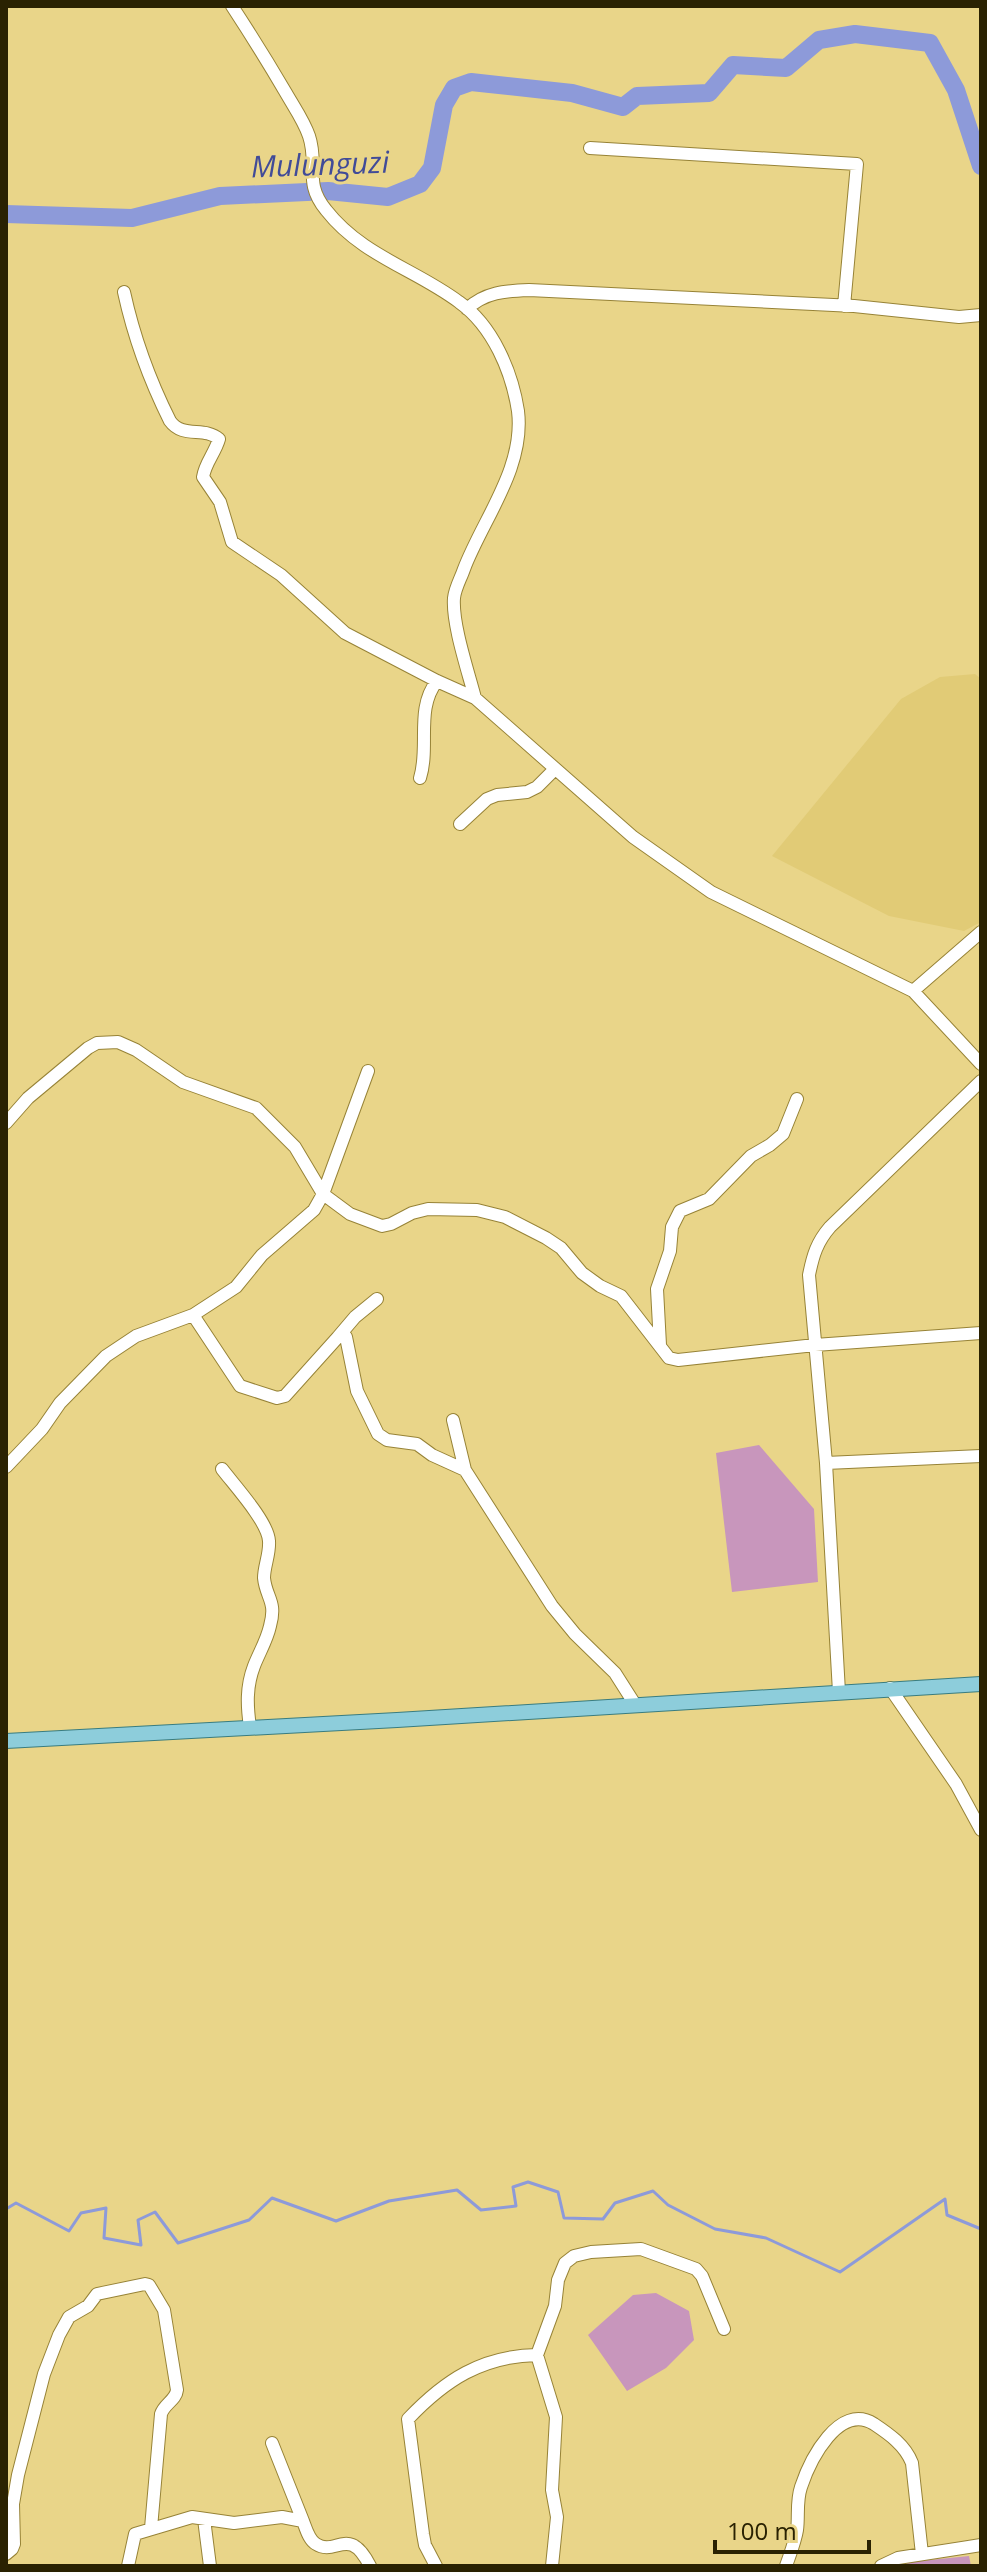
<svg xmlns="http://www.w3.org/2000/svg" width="987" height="2572" font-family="'Open Sans',sans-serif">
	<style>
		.built { fill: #e1cb76 }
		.green { fill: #c896bc }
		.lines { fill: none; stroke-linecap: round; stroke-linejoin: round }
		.stream { stroke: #8d9ad9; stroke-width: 3 }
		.river { stroke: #8d9ad9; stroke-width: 18 }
		.minor-casing { stroke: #978337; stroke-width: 14 }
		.major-casing { stroke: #397c7f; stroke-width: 16 }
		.minor { stroke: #fff; stroke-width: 12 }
		.major { stroke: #8dcddb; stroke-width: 14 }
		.labels { text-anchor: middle; stroke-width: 6; stroke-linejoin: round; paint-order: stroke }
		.water-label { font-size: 30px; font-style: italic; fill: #414b98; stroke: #e9d589 }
	</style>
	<rect width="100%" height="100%" fill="#e9d589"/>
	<!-- built -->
	<path class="built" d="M 975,674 L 981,679 L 981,922 L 964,931 L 889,916 L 772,856 L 901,699 L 940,677 Z"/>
	<!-- green -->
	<path class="green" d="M 759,1445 L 814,1509 L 818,1582 L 732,1592 L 716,1453 Z
		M 656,2293 L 689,2311 L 694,2340 L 666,2368 L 627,2391 L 588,2335 L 633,2295 Z
		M 969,2556 L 971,2566 L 892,2566 L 900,2563 Z"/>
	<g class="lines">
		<!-- stream -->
		<path class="stream" d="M 6,2209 L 16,2203 L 69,2231 L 81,2213 L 106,2208 L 104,2238 L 141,2245 L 138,2220 L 155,2212 L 178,2243 L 249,2220 L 272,2198 L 336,2221 L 389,2201 L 457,2190 L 481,2210 L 516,2206 L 513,2187 L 528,2182 L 558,2192 L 564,2218 L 603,2219 L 615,2203 L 653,2191 L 668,2205 L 715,2229 L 766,2238 L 840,2272 L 945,2199 L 947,2215 L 981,2229"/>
		<!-- river -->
		<path class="river" d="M 6,214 L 132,218 L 220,196 L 328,191 L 388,197 L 420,184 L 432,168 L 444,105 L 454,88 L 471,82 L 572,93 L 623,107 L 637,96 L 709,93 L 733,65 L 786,68 L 819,40 L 855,34 L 930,43 L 956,90 L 981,166"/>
		<defs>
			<path id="minor" d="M 232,6 C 251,35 269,64 286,93 C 294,107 304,121 309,136 C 319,166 303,182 326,210 C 362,256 415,269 459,302 C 493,326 512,372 518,411 C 525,468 483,519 464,569 C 461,578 455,588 454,598 C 452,624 468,671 475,698
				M 590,148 L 857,164 L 844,306
				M 124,292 C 134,338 149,379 170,421 C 183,439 204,426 219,439 C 215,453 205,463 203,477 L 220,502 L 232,542 L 281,575 L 345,633 L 437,681 L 475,698 L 633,837 L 711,892 L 913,991
				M 467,309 C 485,292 505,291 529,290 L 854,306 L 959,317 L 981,315
				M 420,778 C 430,746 415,709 437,681
				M 460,824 L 487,799 L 497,795 L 527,792 L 537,787 L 555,769
				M 981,932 L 913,991 L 981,1064
				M 6,1123 L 28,1098 L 88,1048 L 97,1043 L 118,1042 L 136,1050 L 183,1082 L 256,1108 L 295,1147 L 323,1194
				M 323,1194 L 368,1071
				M 193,1315 L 240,1386 L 277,1398 L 285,1396 L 338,1337 L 346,1337 L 357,1391 L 378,1434 L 387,1440 L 417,1444 L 432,1455 L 465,1470
				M 338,1337 L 355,1317 L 377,1299
				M 660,1345 L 657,1289 L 670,1251 L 672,1227 L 680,1211 L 709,1199 L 751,1156 L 770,1145 L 783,1134 L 797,1099
				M 453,1420 L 465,1470 L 552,1606 L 575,1634 L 615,1673 L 636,1706
				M 826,1463 L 981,1456
				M 6,1467 L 42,1429 L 60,1403 L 106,1356 L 136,1336 L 193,1315 L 236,1287 L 262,1255 L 314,1210 L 323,1194 L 350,1214 L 382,1226 L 391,1224 L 412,1213 L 428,1209 L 477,1210 L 505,1217 L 546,1238 L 561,1248 L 582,1273 L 600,1286 L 621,1296 L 669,1358 L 678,1360 L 815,1345 L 981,1333
				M 222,1469 C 235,1486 268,1522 269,1541 C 270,1554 264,1566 264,1578 C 266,1598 277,1601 270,1626 C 267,1640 259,1653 254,1666 C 246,1687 247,1706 250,1727
				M 890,1688 L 956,1784 L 981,1830
				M 839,1692 L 826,1463 L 809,1275 C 813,1255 817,1242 830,1227 L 981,1081
				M 272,2443 L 303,2521
				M 204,2519 L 210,2566
				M 6,2554 L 12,2549 L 14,2544 L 13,2504 L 18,2475 L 44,2374 L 59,2335 L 69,2317 L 88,2306 L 97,2294 L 145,2284 L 149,2285 L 164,2310 L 177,2390 C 176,2400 164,2404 161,2414 L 151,2528
				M 128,2566 L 135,2534 L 192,2517 L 234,2523 L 282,2517 L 303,2521 C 306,2529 309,2540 316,2544 C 336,2557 349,2524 370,2566
				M 436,2566 L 425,2545 L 423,2534 L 408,2419 C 445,2380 482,2356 537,2355
				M 552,2566 L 557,2517 L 552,2490 L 556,2417 L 537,2355 L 555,2306 L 558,2280 L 565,2263 L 574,2256 L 591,2252 L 641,2249 L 696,2269 L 702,2276 L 724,2329
				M 786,2566 C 790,2554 795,2542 797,2530 C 799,2516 796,2502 801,2487 C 810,2460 839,2402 874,2424 C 889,2434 905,2445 912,2463 L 922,2554
				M 881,2566 L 898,2558 L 981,2545"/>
			<path id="major" d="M 6,1741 L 397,1720 L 981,1684"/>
		</defs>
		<!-- minor casing -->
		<use href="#minor" class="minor-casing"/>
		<!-- major casing -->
		<use href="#major" class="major-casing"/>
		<!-- minor -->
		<use href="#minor" class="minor"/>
		<!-- major -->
		<use href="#major" class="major"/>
	</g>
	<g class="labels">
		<!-- water labels -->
		<g class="water-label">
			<text transform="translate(320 165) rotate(-2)" y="10">Mulunguzi</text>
		</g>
	</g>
	<!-- border -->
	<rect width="987" height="2572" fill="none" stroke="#2a2202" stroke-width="16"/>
	<!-- scale -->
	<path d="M715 2540v12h154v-12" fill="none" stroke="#2a2202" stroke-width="4"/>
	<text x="727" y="2540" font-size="24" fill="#2a2202" stroke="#e9d589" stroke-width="6" paint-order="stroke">100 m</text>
</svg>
